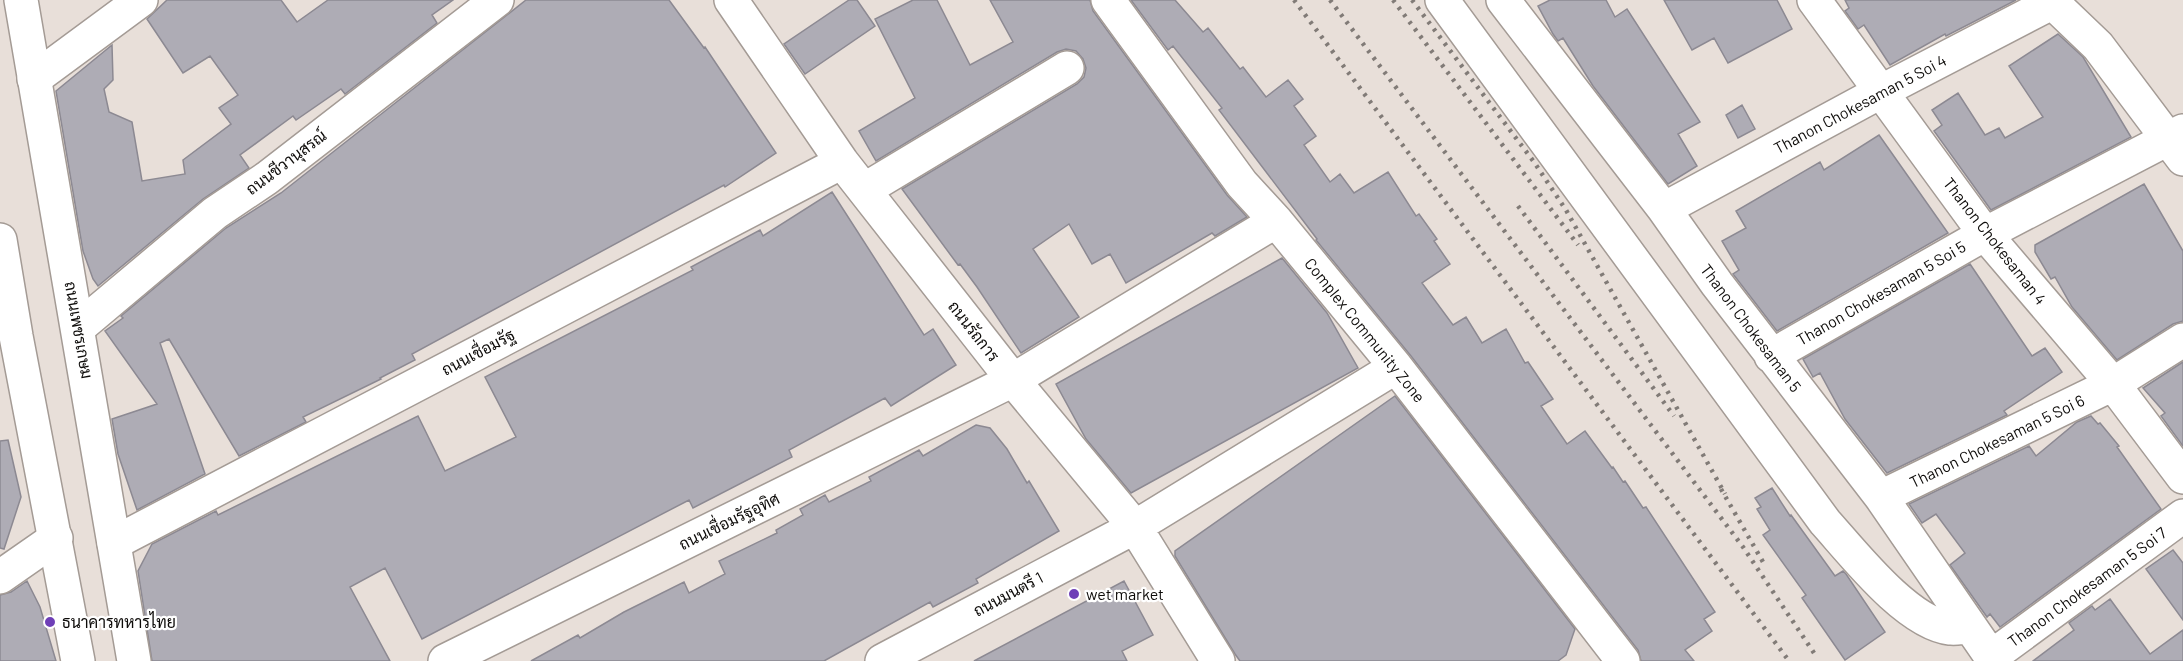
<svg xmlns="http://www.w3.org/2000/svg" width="2183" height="661" font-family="Barlow,Sarabun,sans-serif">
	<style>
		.building { fill: #aeacb5; stroke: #8c8992; stroke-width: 1.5 }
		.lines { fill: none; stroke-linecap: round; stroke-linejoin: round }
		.minor-casing { stroke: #a49b95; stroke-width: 36 }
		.major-casing { stroke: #a49b95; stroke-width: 36 }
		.minor { stroke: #fff; stroke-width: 33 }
		.major { stroke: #fff; stroke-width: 33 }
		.rail { stroke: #817b77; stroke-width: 4.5; stroke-dasharray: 3 6; stroke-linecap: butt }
		.poi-dot { fill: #6f3fb7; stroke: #fff; stroke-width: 2 }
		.labels { text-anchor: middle; stroke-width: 4.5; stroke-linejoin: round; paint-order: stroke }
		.street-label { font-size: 16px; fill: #0d0b09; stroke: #fff }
		.poi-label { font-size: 16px; fill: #0d0b09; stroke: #fff; text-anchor: start }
	</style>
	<rect width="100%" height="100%" fill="#e8dfd9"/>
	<!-- building -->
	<path class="building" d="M 167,0 L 281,0 L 297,22 L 328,0 L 453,0 L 432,15 L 437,23 L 345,94 L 341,89 L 296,120 L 293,116 L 240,155 L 249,168 L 203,199 L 98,286 L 93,279 L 83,251 L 56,91 L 112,45 L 113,80 L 104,89 L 109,112 L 132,122 L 142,181 L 185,174 L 183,160 L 231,124 L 219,108 L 238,95 L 210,56 L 183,73 L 147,19 Z
		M 526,0 L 669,0 L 704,48 L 705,47 L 776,153 L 725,187 L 724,185 L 412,354 L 415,360 L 380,378 L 381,379 L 303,417 L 306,422 L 239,456 L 169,339 L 160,343 L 205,474 L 137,510 L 118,454 L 112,419 L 157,404 L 105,331 L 123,318 L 121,316 L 226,228 L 281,193 Z
		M 849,0 L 857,0 L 875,26 L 805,74 L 784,44 Z
		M 913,0 L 937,0 L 970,65 L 1013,42 L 990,0 L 1090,0 L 1093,11 L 1227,195 L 1247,217 L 1215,236 L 1212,233 L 1126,283 L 1110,254 L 1092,264 L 1069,224 L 1033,249 L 1079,317 L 1021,353 L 977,287 L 960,264 L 958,265 L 902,189 L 1077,84 L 1084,77 L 1086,68 L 1083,59 L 1076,51 L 1066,49 L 1057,52 L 876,161 L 859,131 L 915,98 L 875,19 Z
		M 1131,0 L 1175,0 L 1203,32 L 1208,28 L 1240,69 L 1243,67 L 1266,97 L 1288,80 L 1303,99 L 1294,106 L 1316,136 L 1304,145 L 1330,182 L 1340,174 L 1354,193 L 1388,172 L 1416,216 L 1419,214 L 1437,239 L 1434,241 L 1450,264 L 1422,283 L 1453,325 L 1466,317 L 1482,343 L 1506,329 L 1525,363 L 1528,362 L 1553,399 L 1541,406 L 1567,444 L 1585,431 L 1612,468 L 1613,467 L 1623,482 L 1625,481 L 1643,508 L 1646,507 L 1715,612 L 1704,619 L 1712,631 L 1685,650 L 1694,661 L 1641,661 L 1638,650 L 1411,356 L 1316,240 L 1317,239 L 1219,110 L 1222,108 L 1173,46 L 1168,50 Z
		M 1550,0 L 1606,0 L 1615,17 L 1627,9 L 1700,122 L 1678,134 L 1697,166 L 1668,184 L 1593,86 L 1563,38 L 1558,41 L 1553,34 L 1538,6 Z
		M 1664,0 L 1777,0 L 1792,29 L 1728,63 L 1714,38 L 1692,50 Z
		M 1845,0 L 2016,0 L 1946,36 L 1945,34 L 1890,65 L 1864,25 L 1858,29 L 1845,11 L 1849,8 Z
		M 2058,34 L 2083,57 L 2131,137 L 1991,210 L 1934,131 L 1942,125 L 1932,110 L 1958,93 L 1985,135 L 1999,128 L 2005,138 L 2043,117 L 2009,66 Z
		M 1742,105 L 1755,129 L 1738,138 L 1726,115 Z
		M 1879,135 L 1948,233 L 1777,331 L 1733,274 L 1739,270 L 1722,241 L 1746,228 L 1736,211 L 1820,162 L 1824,170 Z
		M 2144,184 L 2183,251 L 2183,321 L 2173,324 L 2117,360 L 2072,307 L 2055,277 L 2051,279 L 2035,252 L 2035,245 Z
		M 832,192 L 924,335 L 933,329 L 956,365 L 891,406 L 885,398 L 789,450 L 792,457 L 693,508 L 689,500 L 422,639 L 385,568 L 350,587 L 390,661 L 152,661 L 138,571 L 152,544 L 216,511 L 218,515 L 418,416 L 445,471 L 516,437 L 485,377 L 693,270 L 691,267 L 760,230 L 763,236 Z
		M 1282,258 L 1327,313 L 1358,368 L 1131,493 L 1086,439 L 1056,384 Z
		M 1970,264 L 2032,356 L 2045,348 L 2062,372 L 2004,411 L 2007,415 L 1887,473 L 1845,419 L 1820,373 L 1813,377 L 1803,359 Z
		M 2183,362 L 2183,446 L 2161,416 L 2165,413 L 2143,388 Z
		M 1395,396 L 1575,629 L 1566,655 L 1558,661 L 1240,661 L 1235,654 L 1175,556 L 1175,551 Z
		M 2091,416 L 2098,424 L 2100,423 L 2119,446 L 2117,447 L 2161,509 L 2000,627 L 1990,614 L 1987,617 L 1950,565 L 1965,553 L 1936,514 L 1922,523 L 1909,504 L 2029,446 L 2036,456 L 2077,422 Z
		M 976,425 L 990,428 L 1007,449 L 1027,483 L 1029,481 L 1059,531 L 976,579 L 978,583 L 933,607 L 930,602 L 824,661 L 531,661 L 578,635 L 580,638 L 624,612 L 684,582 L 689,593 L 725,574 L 719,561 L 777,533 L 776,530 L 803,515 L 800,509 L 825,495 L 829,502 L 871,481 L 869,477 L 919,450 L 923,456 Z
		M 8,440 L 21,497 L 4,549 L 0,548 L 0,441 Z
		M 1772,488 L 1790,516 L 1791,515 L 1835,576 L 1843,571 L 1846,574 L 1885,632 L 1845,660 L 1802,598 L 1806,595 L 1763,535 L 1770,530 L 1757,509 L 1761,507 L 1755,498 Z
		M 2173,550 L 2183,563 L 2183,620 L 2146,569 Z
		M 27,581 L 40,607 L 56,661 L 0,661 L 0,595 L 11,592 Z
		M 1124,581 L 1153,635 L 1122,651 L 1127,661 L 974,661 Z
		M 2110,599 L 2150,654 L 2183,630 L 2183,661 L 2033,661 L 2074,630 L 2069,623 L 2092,606 L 2095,610 Z"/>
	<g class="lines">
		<defs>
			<path id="minor" d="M 731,0 L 842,162 L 1013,380 L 1135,527 L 1218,661
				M 1108,0 L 1242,184 L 1276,221 L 1396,367 L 1623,661
				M 1442,0 L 1825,522 C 1853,553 1907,623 1950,628 C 1956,629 1963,627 1969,627
				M 1503,0 L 1664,209 L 1717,284 L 1881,497 L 1994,661
				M 1814,0 L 1985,234 L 2113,384 L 2183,477
				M 2050,0 L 2098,46 L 2183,159
				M 34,79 L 141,0
				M 864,190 L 1067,68
				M 1664,209 L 1882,91 L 2057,0
				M 78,328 L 215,213 L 267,178 L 497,0
				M 1771,356 L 1985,234 L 2183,131
				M 1881,497 L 2113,384 L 2183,340
				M 114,543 L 842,162
				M 0,577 L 56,538
				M 1991,657 L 2183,516
				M 445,661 L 1013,380 L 1276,221
				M 882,661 L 1135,527 L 1396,367"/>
			<path id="major" d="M 21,0 L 134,661
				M 0,240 L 16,336 L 78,661"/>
		</defs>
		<!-- minor casing -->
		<use href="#minor" class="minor-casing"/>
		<!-- major casing -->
		<use href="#major" class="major-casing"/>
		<!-- minor -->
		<use href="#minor" class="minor"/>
		<!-- major -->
		<use href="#major" class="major"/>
		<!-- rail -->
		<path class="rail" d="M 1294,0 L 1789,661
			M 1330,0 L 1743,547 L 1816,656
			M 1393,0 L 1578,245
			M 1412,0 L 1534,162 L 1566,210 L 1725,494
			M 1518,206 L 1674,416
			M 1721,489 L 1763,562"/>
	</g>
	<!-- markers -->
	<g class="poi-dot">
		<circle cx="1074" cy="594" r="6"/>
		<circle cx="50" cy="622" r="6"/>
	</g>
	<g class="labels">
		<!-- street labels -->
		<g class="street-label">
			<text transform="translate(1860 104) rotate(-28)" y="6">Thanon Chokesaman 5 Soi 4</text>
			<text transform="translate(286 162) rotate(-37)" y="6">ถนนชีวานุสรณ์</text>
			<text transform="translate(1995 241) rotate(52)" y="6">Thanon Chokesaman 4</text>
			<text transform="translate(1881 293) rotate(-30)" y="6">Thanon Chokesaman 5 Soi 5</text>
			<text transform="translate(1751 328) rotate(53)" y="6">Thanon Chokesaman 5</text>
			<text transform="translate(79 330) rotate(80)" y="6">ถนนเพชรเกษม</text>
			<text transform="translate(1365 330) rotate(51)" y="6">Complex Community Zone</text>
			<text transform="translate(974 331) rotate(52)" y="6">ถนนรัถการ</text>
			<text transform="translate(478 352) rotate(-28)" y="6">ถนนเชื่อมรัฐ</text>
			<text transform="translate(1997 441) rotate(-26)" y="6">Thanon Chokesaman 5 Soi 6</text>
			<text transform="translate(729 521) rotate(-26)" y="6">ถนนเชื่อมรัฐอุทิศ</text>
			<text transform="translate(2087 587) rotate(-36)" y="6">Thanon Chokesaman 5 Soi 7</text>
			<text transform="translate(1008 594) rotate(-28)" y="6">ถนนมนตรี 1</text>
		</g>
		<!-- poi labels -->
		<g class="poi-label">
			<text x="1086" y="600">wet market</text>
			<text x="62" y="628">ธนาคารทหารไทย</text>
		</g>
	</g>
</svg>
